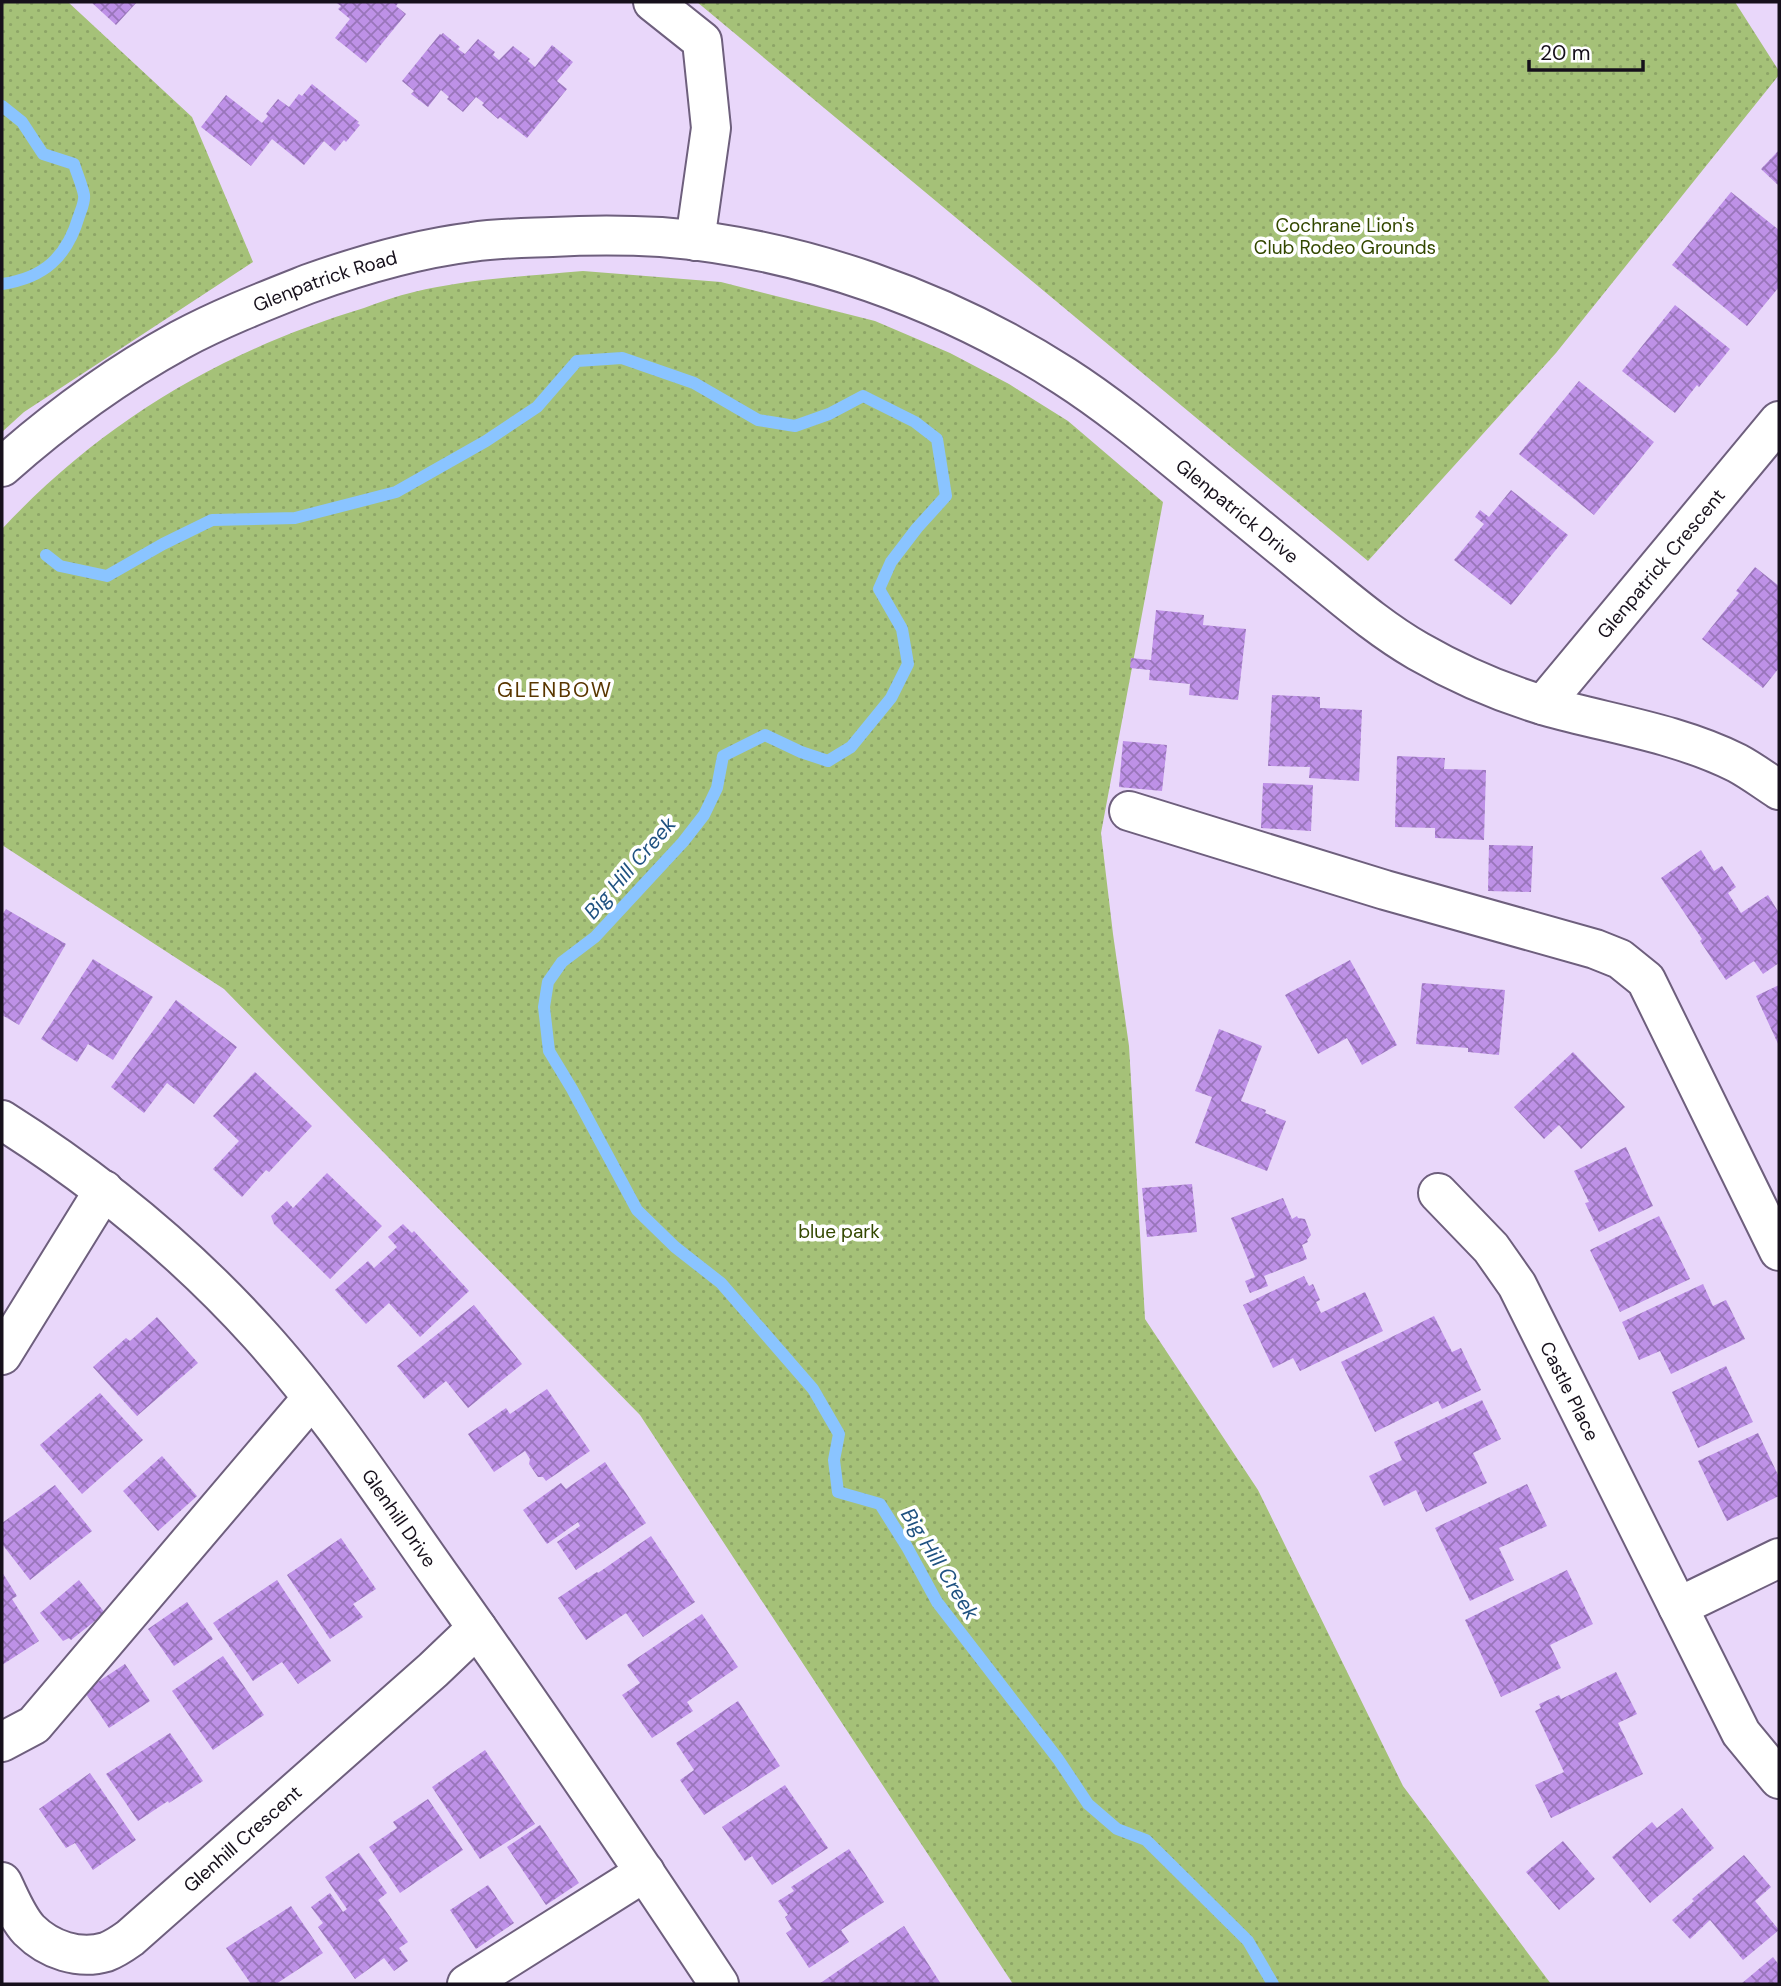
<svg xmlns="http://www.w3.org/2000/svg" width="1781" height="1986" font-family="'DM Sans',sans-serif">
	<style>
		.park { fill: url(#park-dots) }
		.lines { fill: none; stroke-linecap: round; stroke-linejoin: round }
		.stream { stroke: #8ac4ff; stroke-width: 12 }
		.building { fill: url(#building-cross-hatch) }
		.minor-casing { stroke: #6e5f7d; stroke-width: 42 }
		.minor { stroke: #fff; stroke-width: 38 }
		.labels { text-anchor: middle; stroke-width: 7; stroke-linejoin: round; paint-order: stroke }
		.park-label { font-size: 19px; fill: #334800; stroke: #fff }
		.street-label { font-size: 19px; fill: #16101b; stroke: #fff }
		.neighbourhood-label { font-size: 21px; letter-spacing: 2px; fill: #593600; stroke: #fff }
		.water-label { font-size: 21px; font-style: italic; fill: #1f5281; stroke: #fff }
	</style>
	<defs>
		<pattern id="park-dots" width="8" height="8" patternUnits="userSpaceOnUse" patternTransform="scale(1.75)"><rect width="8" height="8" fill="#a5c178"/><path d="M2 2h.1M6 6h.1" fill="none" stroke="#8da567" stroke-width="1.8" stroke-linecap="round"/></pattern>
		<pattern id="building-cross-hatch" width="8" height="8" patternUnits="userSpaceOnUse" patternTransform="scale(1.75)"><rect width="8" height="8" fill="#be91e7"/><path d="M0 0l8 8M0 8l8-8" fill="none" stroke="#9975ba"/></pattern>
	</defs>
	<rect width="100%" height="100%" fill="#e9d7fa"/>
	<!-- park -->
	<path class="park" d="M 2,2 L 68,2 L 192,117 L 253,262 L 24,412 L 2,432 Z
		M 697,2 L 1735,2 L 1779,71 L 1779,75 L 1556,353 L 1368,561 Z
		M 583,271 L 721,282 L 875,321 L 950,353 L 1009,384 L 1068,421 L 1163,502 L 1101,833 L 1113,934 L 1129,1046 L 1145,1319 L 1258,1490 L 1403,1786 L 1551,1984 L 1013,1984 L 640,1415 L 224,989 L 2,845 L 2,529 C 103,421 222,351 364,308 C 380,302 397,296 414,292 C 467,279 528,276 583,271 Z"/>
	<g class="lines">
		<!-- stream -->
		<path class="stream" d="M 2,106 L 22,122 L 43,154 L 74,164 C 77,174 82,185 84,195 C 85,202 81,210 79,216 C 67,257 44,278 2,284
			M 46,555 L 60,566 L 107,576 L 163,544 L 212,520 L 295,518 L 396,492 L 486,441 L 537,407 L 577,361 L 622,358 L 694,383 L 758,420 L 795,426 L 829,414 L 863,396 L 915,422 L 937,439 L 946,496 L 917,528 L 891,562 L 879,589 L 902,629 L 908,664 L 891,698 L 851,747 L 828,761 L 801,752 L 765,735 L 723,756 L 717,788 L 704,815 L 683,842 L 595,937 L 562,962 L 548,982 L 544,1007 L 549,1051 L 572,1089 L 637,1210 L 675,1247 L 721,1283 L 813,1389 L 839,1434 L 834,1460 L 838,1492 L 880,1504 L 907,1547 L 937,1602 L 1058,1759 L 1088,1804 L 1117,1829 L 1146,1840 L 1248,1941 L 1273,1984"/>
	</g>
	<!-- building -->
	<path class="building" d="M 91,2 L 137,2 L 116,25 Z
		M 335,2 L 399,2 L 396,6 L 406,14 L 366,63 L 335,38 L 350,19 L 338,9 L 341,6 Z
		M 443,33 L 460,47 L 458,49 L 465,54 L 478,39 L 495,52 L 493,55 L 499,60 L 513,46 L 530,59 L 528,61 L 535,67 L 552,45 L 573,62 L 557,81 L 567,89 L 527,138 L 500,117 L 498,119 L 482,105 L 484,103 L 476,97 L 463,112 L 447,99 L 449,97 L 441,90 L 428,107 L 411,94 L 414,91 L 402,81 L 440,34 L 441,35 Z
		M 312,84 L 359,122 L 357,123 L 360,125 L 346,142 L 344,140 L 335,151 L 324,141 L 304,165 L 272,139 L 251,166 L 201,127 L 226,95 L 262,123 L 268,116 L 266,114 L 278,99 L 289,107 L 299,94 L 302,96 Z
		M 1779,150 L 1779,186 L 1761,169 Z
		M 1731,192 L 1779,230 L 1779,287 L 1747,326 L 1672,265 Z
		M 1675,305 L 1730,349 L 1699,387 L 1697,385 L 1675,413 L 1622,371 Z
		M 1579,381 L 1654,442 L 1594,515 L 1519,454 Z
		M 1511,490 L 1568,535 L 1511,605 L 1454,560 L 1484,524 L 1475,517 L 1480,510 L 1489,517 Z
		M 1755,567 L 1779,586 L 1779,668 L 1763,688 L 1702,639 L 1739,593 L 1736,591 Z
		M 1156,610 L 1204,615 L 1203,625 L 1246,629 L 1238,700 L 1189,695 L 1190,684 L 1149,680 L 1150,670 L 1130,668 L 1131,658 L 1151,660 Z
		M 1272,695 L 1320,697 L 1320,708 L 1362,710 L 1359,781 L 1309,778 L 1310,767 L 1268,766 Z
		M 1123,741 L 1167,745 L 1162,791 L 1119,787 Z
		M 1397,756 L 1445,758 L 1444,769 L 1486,770 L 1484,840 L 1435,838 L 1435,828 L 1395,827 Z
		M 1263,783 L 1313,785 L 1311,831 L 1261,828 Z
		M 1489,845 L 1533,846 L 1531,892 L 1488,891 Z
		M 1701,850 L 1714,871 L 1722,866 L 1736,887 L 1728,893 L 1741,913 L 1768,895 L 1779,913 L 1779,963 L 1763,974 L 1754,961 L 1726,980 L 1700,941 L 1702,939 L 1661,878 Z
		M 6,909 L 66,944 L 19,1025 L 2,1015 L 2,915 Z
		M 93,959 L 153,997 L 113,1060 L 88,1044 L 77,1062 L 41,1039 Z
		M 1350,960 L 1397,1045 L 1362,1065 L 1347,1038 L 1318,1054 L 1285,995 Z
		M 1422,983 L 1505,990 L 1499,1055 L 1468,1052 L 1468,1048 L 1416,1044 Z
		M 1779,985 L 1779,1046 L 1756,996 Z
		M 176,1000 L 237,1047 L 194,1104 L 167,1083 L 144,1113 L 111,1087 Z
		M 1219,1029 L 1262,1046 L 1241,1101 L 1266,1110 L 1265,1113 L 1286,1121 L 1267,1171 L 1195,1143 L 1212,1097 L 1195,1091 Z
		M 1573,1052 L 1625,1107 L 1581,1149 L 1559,1125 L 1544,1139 L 1514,1107 Z
		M 255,1072 L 312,1126 L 269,1172 L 266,1170 L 242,1197 L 213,1169 L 239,1141 L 213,1116 Z
		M 1626,1147 L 1653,1206 L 1599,1232 L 1585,1203 L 1589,1202 L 1574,1171 Z
		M 327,1173 L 382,1226 L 330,1279 L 274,1224 L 271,1216 L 287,1201 L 293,1208 Z
		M 1192,1184 L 1197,1232 L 1147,1237 L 1142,1188 Z
		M 1283,1198 L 1292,1219 L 1297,1216 L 1298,1218 L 1305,1219 L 1311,1235 L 1307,1240 L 1308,1242 L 1302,1245 L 1307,1259 L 1264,1276 L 1268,1286 L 1250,1293 L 1245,1281 L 1255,1277 L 1231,1218 Z
		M 1659,1216 L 1690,1279 L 1620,1312 L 1590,1250 Z
		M 403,1224 L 412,1233 L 414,1231 L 469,1291 L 420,1337 L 389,1303 L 366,1324 L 335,1290 L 368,1261 L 374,1268 L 397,1247 L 388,1237 Z
		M 1304,1276 L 1309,1286 L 1313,1284 L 1320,1300 L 1316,1302 L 1321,1313 L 1365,1292 L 1383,1331 L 1300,1371 L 1293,1358 L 1273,1368 L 1243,1305 Z
		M 1703,1284 L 1713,1306 L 1726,1300 L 1745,1339 L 1671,1374 L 1660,1351 L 1639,1360 L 1622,1322 Z
		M 474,1305 L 522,1364 L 468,1408 L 446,1381 L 424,1399 L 397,1366 Z
		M 1434,1316 L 1452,1352 L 1461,1348 L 1481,1390 L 1442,1409 L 1438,1401 L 1375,1432 L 1341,1362 Z
		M 157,1317 L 198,1363 L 137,1416 L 93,1367 L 126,1338 L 130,1341 Z
		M 1726,1366 L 1753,1422 L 1698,1448 L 1672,1392 Z
		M 547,1389 L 590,1451 L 546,1481 L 543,1477 L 538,1477 L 529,1464 L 530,1459 L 525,1451 L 494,1472 L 468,1434 L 506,1408 L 510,1414 Z
		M 100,1393 L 143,1440 L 82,1494 L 40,1445 Z
		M 1482,1400 L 1501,1439 L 1473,1453 L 1487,1483 L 1426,1512 L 1416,1490 L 1384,1506 L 1369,1476 L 1402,1460 L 1394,1442 Z
		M 1758,1433 L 1779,1477 L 1779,1496 L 1727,1521 L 1698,1461 Z
		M 162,1456 L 197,1496 L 158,1531 L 123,1491 Z
		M 605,1462 L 646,1523 L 576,1570 L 557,1542 L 580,1526 L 578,1522 L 547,1544 L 523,1510 L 561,1483 L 566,1489 Z
		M 1527,1484 L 1547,1526 L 1499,1548 L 1514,1580 L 1470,1601 L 1435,1528 Z
		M 55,1485 L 92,1531 L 30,1580 L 2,1544 L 2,1523 Z
		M 651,1536 L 695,1602 L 643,1637 L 626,1613 L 586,1640 L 558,1598 L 597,1572 L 598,1573 Z
		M 341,1538 L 376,1589 L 353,1604 L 363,1617 L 330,1639 L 287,1575 Z
		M 1567,1570 L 1593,1624 L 1550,1645 L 1561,1668 L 1501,1697 L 1465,1620 Z
		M 2,1572 L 17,1596 L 12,1599 L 39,1641 L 2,1665 Z
		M 79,1580 L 105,1613 L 71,1640 L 69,1638 L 63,1641 L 40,1613 Z
		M 277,1580 L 331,1661 L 298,1684 L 282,1662 L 253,1681 L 213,1623 Z
		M 187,1602 L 213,1639 L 174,1666 L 148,1629 Z
		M 702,1614 L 738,1667 L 687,1702 L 693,1711 L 652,1738 L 622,1695 L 640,1683 L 627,1665 Z
		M 223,1656 L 264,1715 L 213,1750 L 172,1691 Z
		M 125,1664 L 150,1701 L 109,1728 L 84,1691 Z
		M 1616,1672 L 1637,1714 L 1618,1723 L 1643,1774 L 1551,1818 L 1535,1785 L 1564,1772 L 1535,1711 L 1541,1708 L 1539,1704 L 1559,1695 L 1561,1699 Z
		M 738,1701 L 780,1766 L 704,1815 L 680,1780 L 694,1770 L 676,1743 Z
		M 170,1733 L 203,1781 L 169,1803 L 168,1801 L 138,1821 L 106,1774 Z
		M 485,1750 L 535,1824 L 480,1859 L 432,1787 Z
		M 90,1773 L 136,1840 L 93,1870 L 75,1843 L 66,1848 L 39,1809 Z
		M 785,1785 L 828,1848 L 772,1885 L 752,1856 L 745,1861 L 722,1827 Z
		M 428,1799 L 463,1850 L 400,1893 L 369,1847 L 397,1828 L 393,1822 Z
		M 1682,1808 L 1714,1848 L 1650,1903 L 1612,1857 L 1652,1822 L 1657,1828 Z
		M 540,1825 L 579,1883 L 546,1905 L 507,1847 Z
		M 1563,1841 L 1595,1879 L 1559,1910 L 1526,1872 Z
		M 849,1849 L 884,1902 L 841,1930 L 849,1942 L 809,1968 L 786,1933 L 792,1929 L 785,1917 L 788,1915 L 778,1901 L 794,1891 L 791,1887 Z
		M 359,1853 L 387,1893 L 378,1900 L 408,1942 L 399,1948 L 408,1961 L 394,1971 L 384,1958 L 355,1979 L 318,1927 L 323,1923 L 311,1907 L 330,1893 L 343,1912 L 347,1909 L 325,1877 Z
		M 1744,1855 L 1771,1887 L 1755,1901 L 1779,1930 L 1743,1960 L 1710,1920 L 1690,1939 L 1672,1920 L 1694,1901 L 1692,1899 Z
		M 488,1885 L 514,1923 L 476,1949 L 450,1910 Z
		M 291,1906 L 323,1953 L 276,1984 L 251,1984 L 226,1948 Z
		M 904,1926 L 941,1984 L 819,1984 L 845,1966 Z
		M 1773,1957 L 1779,1965 L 1779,1984 L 1741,1984 Z"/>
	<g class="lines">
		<defs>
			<g id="minor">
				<path d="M 653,2 L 702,41 L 711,128 L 695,241"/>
				<path id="s1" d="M 2,467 C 56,419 116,375 180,340 C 221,318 265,301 308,284 C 361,265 416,249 472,242 C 498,238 525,238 552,237 C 588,235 625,235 661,237 C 801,248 946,300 1064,376 C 1106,403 1144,434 1183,466 C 1224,500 1265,533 1306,567 C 1342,596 1378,628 1418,651 C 1458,674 1502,693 1546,706 C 1610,724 1677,733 1737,763 C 1752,771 1765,781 1779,790"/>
				<path id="s2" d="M 1543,705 L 1779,421"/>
				<path d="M 1129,811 L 1385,890 L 1595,949 L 1620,959 L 1646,980 L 1779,1251"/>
				<path id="s3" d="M 2,1120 C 97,1180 184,1251 259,1334 C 328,1410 384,1497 443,1580 C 538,1713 629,1848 719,1984"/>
				<path id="s4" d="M 1438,1193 L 1491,1248 L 1517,1285 L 1741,1733 L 1779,1779"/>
				<path d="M 2,1355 L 104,1190"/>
				<path d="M 1678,1607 L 1779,1558"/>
				<path d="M 2,1742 L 34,1725 L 312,1398"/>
				<path id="s5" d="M 2,1882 C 10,1898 17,1917 29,1930 C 49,1950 79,1960 106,1952 C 114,1949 123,1943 130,1938 L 433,1670 L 477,1628"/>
				<path d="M 467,1984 L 645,1872"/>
			</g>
		</defs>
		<!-- minor casing -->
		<use href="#minor" class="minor-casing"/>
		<!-- minor -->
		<use href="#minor" class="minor"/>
	</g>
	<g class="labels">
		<!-- park labels -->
		<g class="park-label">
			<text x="1345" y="232">Cochrane Lion's<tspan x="1345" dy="22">Club Rodeo Grounds</tspan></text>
			<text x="839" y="1238">blue park</text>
		</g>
		<!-- street labels -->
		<g class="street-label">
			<text dy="7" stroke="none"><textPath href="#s1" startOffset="376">Glenpatrick Road</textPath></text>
			<text dy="7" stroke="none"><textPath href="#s1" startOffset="1368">Glenpatrick Drive</textPath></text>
			<text dy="7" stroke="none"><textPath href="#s2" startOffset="184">Glenpatrick Crescent</textPath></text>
			<text dy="7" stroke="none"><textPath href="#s4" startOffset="240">Castle Place</textPath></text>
			<text dy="7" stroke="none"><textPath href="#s3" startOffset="567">Glenhill Drive</textPath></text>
			<text dy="7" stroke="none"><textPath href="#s5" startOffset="317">Glenhill Crescent</textPath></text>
		</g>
		<!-- neighbourhood labels -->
		<g class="neighbourhood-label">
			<text x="555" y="697">GLENBOW</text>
		</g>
		<!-- water labels -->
		<g class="water-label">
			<text transform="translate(630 868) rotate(-49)" y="7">Big Hill Creek</text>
			<text transform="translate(940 1564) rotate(58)" y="7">Big Hill Creek</text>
		</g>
	</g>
	<!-- border -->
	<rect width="1781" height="1986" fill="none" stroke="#16101b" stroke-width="7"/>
	<!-- scale -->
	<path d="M1529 60v10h114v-10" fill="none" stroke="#16101b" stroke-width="3.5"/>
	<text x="1540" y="60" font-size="21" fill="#16101b" stroke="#ffffff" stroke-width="5" paint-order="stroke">20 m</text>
</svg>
